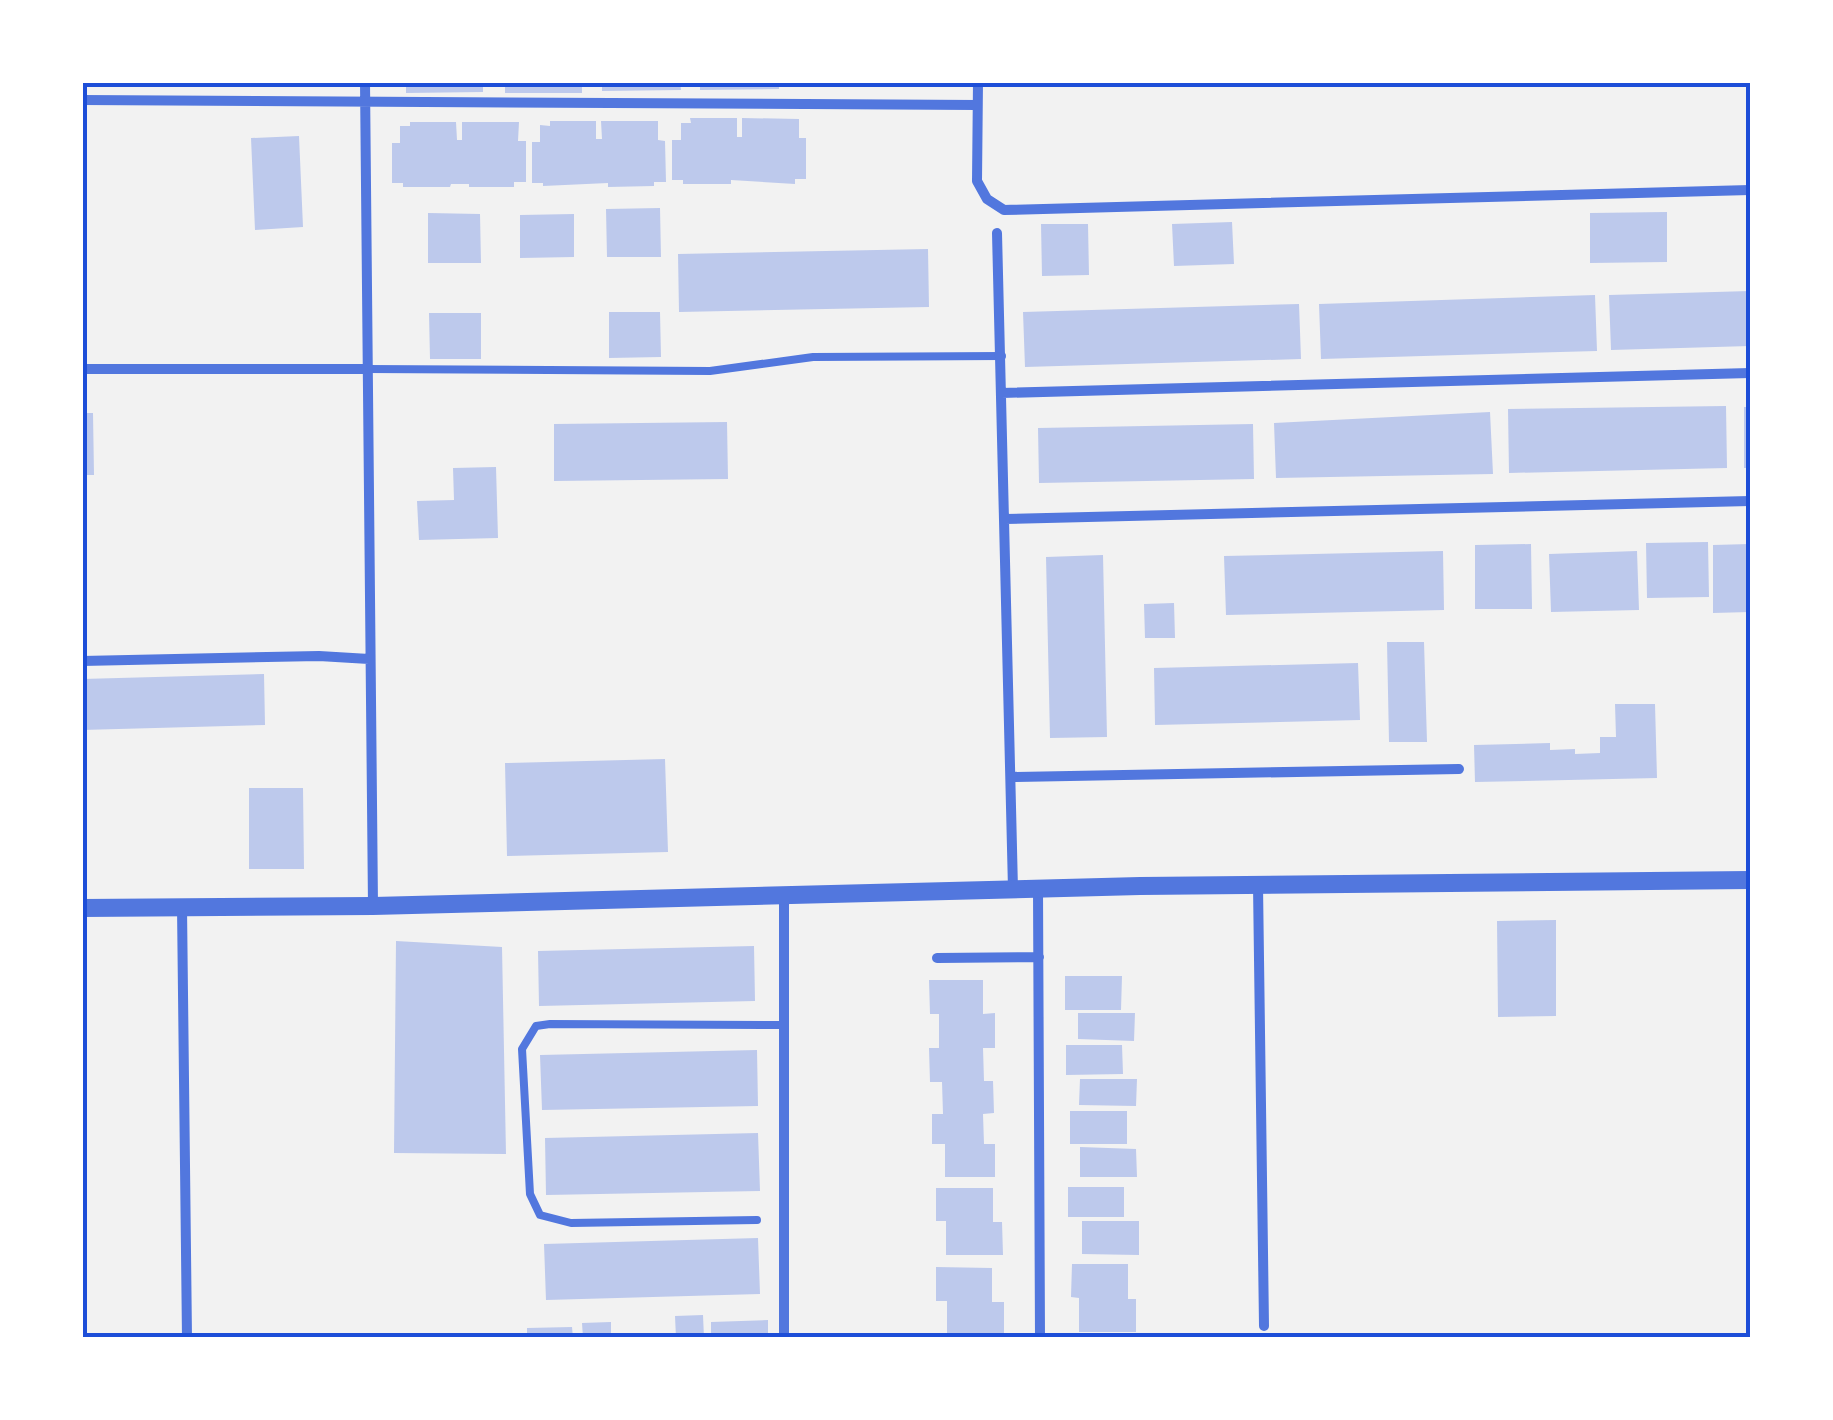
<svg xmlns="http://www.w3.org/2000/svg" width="1833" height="1420" font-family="'Space Grotesk',sans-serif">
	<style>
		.building { fill: #bdc9ec }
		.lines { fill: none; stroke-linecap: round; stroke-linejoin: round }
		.service { stroke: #5277de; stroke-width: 8 }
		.minor { stroke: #5277de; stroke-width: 10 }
		.tertiary { stroke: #5277de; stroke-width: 18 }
		.neatline { fill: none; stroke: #1d4ed8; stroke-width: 4 }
	</style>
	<rect width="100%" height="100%" fill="#f2f2f2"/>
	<!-- building -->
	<path class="building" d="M 406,82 L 483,82 L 483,92 L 406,93 Z
		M 505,82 L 582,82 L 582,93 L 505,93 Z
		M 602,82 L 680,82 L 681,90 L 602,91 Z
		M 700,82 L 779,82 L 779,89 L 700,90 Z
		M 690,118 L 737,118 L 737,137 L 742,137 L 742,118 L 799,119 L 799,138 L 806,138 L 806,179 L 795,179 L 795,184 L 731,180 L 731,184 L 683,184 L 683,180 L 672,180 L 672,140 L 681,140 L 681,123 L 691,123 Z
		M 550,121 L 596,121 L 596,139 L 602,139 L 601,121 L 658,121 L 658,140 L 665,141 L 666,182 L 654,182 L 654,186 L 608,187 L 608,183 L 543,186 L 543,183 L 532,183 L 532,142 L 540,142 L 540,125 L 550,126 Z
		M 410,122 L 456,122 L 457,140 L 462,140 L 462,122 L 519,122 L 518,141 L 526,141 L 526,182 L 514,182 L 514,187 L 469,187 L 469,184 L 451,184 L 450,187 L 403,187 L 403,183 L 392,183 L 392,143 L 400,143 L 400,126 L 410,126 Z
		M 299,136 L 303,227 L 255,230 L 251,138 Z
		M 660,208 L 661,257 L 607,257 L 606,209 Z
		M 1667,212 L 1667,262 L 1590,263 L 1590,213 Z
		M 428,213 L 480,214 L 481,263 L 428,263 Z
		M 574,214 L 574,257 L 520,258 L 520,215 Z
		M 1232,222 L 1234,264 L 1174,266 L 1172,224 Z
		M 1041,224 L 1088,224 L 1089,275 L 1042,276 Z
		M 928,249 L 929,307 L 679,312 L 678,254 Z
		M 1750,291 L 1750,346 L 1611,350 L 1609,295 Z
		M 1595,295 L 1597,351 L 1321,359 L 1319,304 Z
		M 1299,304 L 1301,359 L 1025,367 L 1023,312 Z
		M 609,312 L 660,312 L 661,357 L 609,358 Z
		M 429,313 L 481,313 L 481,359 L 430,359 Z
		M 1726,406 L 1727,468 L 1509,473 L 1508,409 Z
		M 1744,407 L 1750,407 L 1750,468 L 1744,468 Z
		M 1490,412 L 1493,474 L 1276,478 L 1274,423 Z
		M 82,413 L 93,413 L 94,475 L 82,475 Z
		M 727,422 L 728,479 L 554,481 L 554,424 Z
		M 1253,424 L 1254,479 L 1039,483 L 1038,428 Z
		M 496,467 L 498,538 L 419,540 L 417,501 L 454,500 L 453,468 Z
		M 1708,542 L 1709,597 L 1647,598 L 1646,543 Z
		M 1531,544 L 1532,609 L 1475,609 L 1475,545 Z
		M 1750,544 L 1750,612 L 1713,613 L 1713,545 Z
		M 1443,551 L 1444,610 L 1226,615 L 1224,556 Z
		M 1637,551 L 1639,610 L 1551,612 L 1549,554 Z
		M 1103,555 L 1107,737 L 1050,738 L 1046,557 Z
		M 1174,603 L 1175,638 L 1145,638 L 1144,604 Z
		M 1387,642 L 1424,642 L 1427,742 L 1389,742 Z
		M 1358,663 L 1360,720 L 1155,725 L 1154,668 Z
		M 264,674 L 265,725 L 82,730 L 82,679 Z
		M 1615,704 L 1655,704 L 1657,778 L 1475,782 L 1474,745 L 1550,743 L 1550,750 L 1575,749 L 1575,754 L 1600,753 L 1600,737 L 1616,737 Z
		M 665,759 L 668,852 L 507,856 L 505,763 Z
		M 249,788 L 303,788 L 304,869 L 249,869 Z
		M 1556,920 L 1556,1016 L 1498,1017 L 1497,921 Z
		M 396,941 L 502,947 L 506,1154 L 394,1153 Z
		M 754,946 L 755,1001 L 539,1006 L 538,951 Z
		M 1065,976 L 1122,976 L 1121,1010 L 1065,1010 Z
		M 929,980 L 983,980 L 983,1014 L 995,1013 L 995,1048 L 983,1048 L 984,1081 L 993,1081 L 994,1113 L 983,1114 L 984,1144 L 995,1144 L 995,1177 L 945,1177 L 945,1144 L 932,1144 L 932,1114 L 943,1114 L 942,1082 L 930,1082 L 929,1048 L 939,1048 L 939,1014 L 930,1014 Z
		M 1078,1013 L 1135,1013 L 1134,1041 L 1078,1039 Z
		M 1066,1045 L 1122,1045 L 1123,1074 L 1066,1075 Z
		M 757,1050 L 758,1106 L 542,1110 L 540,1055 Z
		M 1080,1079 L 1137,1079 L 1136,1106 L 1079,1105 Z
		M 1070,1111 L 1127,1111 L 1127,1144 L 1070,1144 Z
		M 758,1133 L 760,1191 L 546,1195 L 545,1138 Z
		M 1080,1147 L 1136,1149 L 1137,1177 L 1080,1177 Z
		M 1068,1187 L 1124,1187 L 1124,1217 L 1068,1217 Z
		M 936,1188 L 993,1188 L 993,1222 L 1002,1222 L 1003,1255 L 946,1255 L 946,1221 L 936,1221 Z
		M 1082,1221 L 1139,1221 L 1139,1255 L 1082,1254 Z
		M 758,1238 L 760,1294 L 546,1300 L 544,1244 Z
		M 1072,1264 L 1128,1264 L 1128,1299 L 1136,1299 L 1136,1332 L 1079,1332 L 1079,1298 L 1071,1297 Z
		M 936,1267 L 992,1268 L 992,1302 L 1004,1302 L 1004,1335 L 947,1335 L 947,1301 L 936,1301 Z
		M 703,1315 L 704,1338 L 676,1338 L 675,1316 Z
		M 768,1320 L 768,1338 L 711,1338 L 711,1322 Z
		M 611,1322 L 611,1338 L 583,1338 L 582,1323 Z
		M 572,1327 L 573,1338 L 527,1338 L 527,1328 Z"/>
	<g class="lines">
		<!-- service -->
		<path class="service" d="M 367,369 L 710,371 L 813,357 L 1002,356
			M 757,1220 L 571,1223 L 540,1215 L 530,1194 L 522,1049 L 536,1026 L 550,1024 L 784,1025"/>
		<!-- minor -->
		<path class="minor" d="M 365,82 L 373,906
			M 978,82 L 977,181 L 987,199 L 1004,210 L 1750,190
			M 82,100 L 977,105
			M 997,233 L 1013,889
			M 82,369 L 367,369
			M 1002,393 L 1750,373
			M 1005,519 L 1750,501
			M 82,661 L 319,656 L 369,659
			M 1011,777 L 1459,769
			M 1258,885 L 1264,1326
			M 1038,889 L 1040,1338
			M 784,896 L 784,1338
			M 182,907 L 187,1338
			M 937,958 L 1039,957"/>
		<!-- tertiary -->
		<path class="tertiary" d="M 82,908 L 373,906 L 1140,886 L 1750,880"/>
	</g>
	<!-- border -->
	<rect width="1833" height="1420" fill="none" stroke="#ffffff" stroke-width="170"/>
	<rect x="85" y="85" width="1663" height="1250" class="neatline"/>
</svg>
